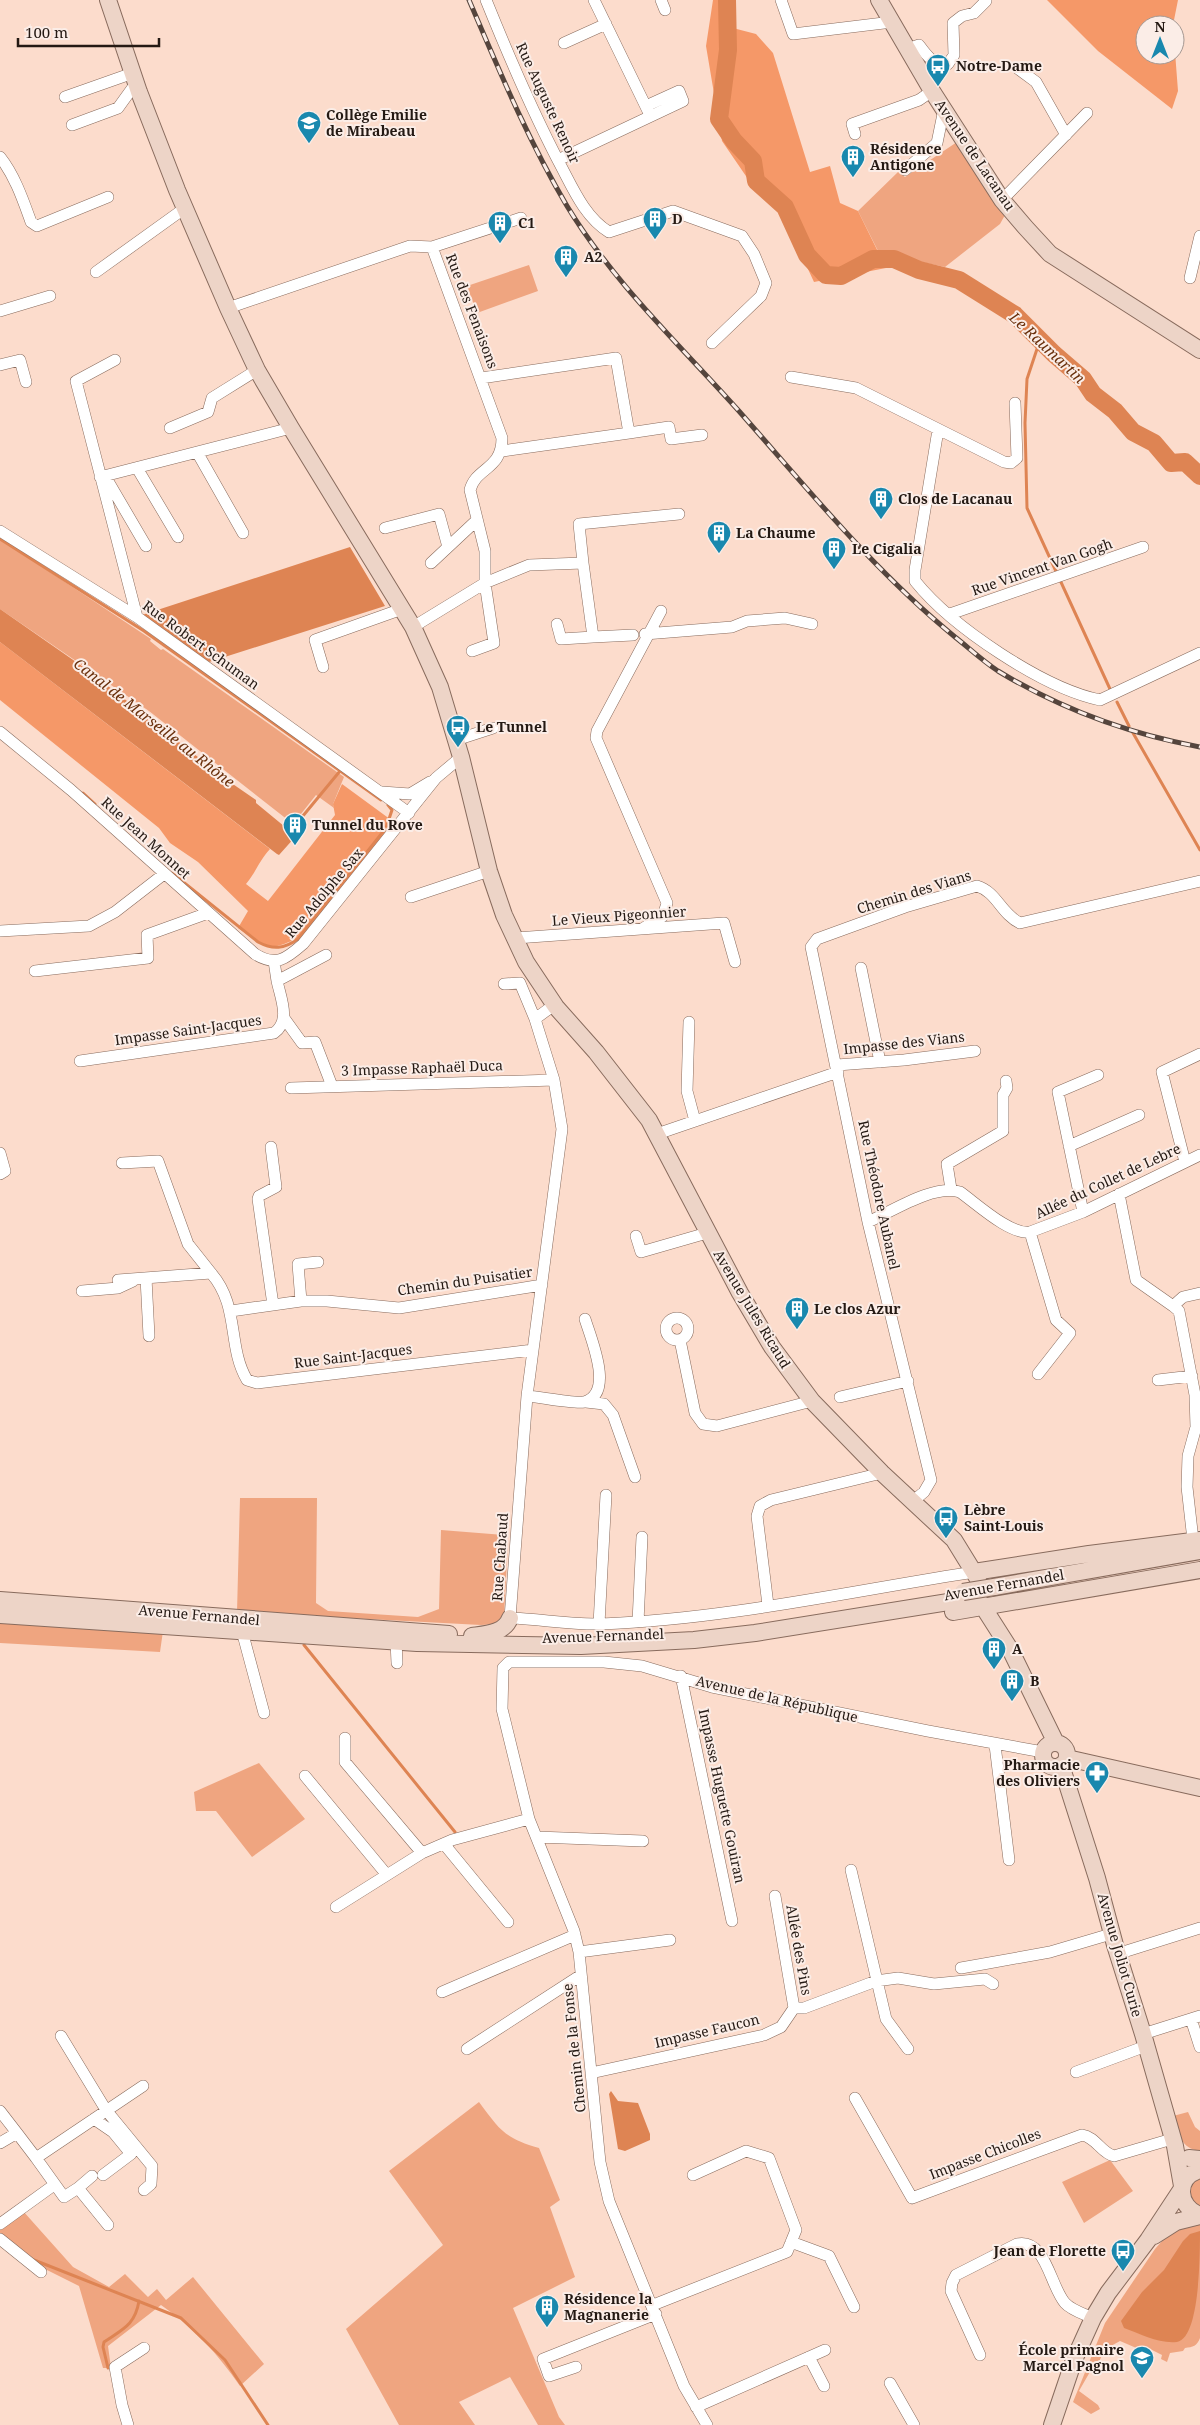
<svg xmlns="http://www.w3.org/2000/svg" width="1200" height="2425" font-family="'Noto Serif',serif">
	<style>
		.green { fill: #efa580 }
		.forest { fill: #f59868 }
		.water { fill: #de8453 }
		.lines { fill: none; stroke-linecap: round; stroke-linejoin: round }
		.stream { stroke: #de8453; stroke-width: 3 }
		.river { stroke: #de8453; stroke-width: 18 }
		.street-casing { stroke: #886b5d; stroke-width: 12 }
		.secondary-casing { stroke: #886b5d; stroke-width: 18 }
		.street { stroke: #fff; stroke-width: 11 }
		.secondary { stroke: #edd4c7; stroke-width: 16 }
		.rail-casing { stroke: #55453d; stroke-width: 5 }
		.rail { stroke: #fbede7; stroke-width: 3; stroke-dasharray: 9; stroke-linecap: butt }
		.secondary-bridge-casing { stroke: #886b5d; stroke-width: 18; stroke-linecap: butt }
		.secondary-bridge { stroke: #edd4c7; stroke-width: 16 }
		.labels { text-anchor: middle; stroke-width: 4; stroke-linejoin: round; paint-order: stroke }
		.poi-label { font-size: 14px; font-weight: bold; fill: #241913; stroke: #fbede7; text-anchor: start }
		.street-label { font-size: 14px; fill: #241913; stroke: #fbede7 }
		.water-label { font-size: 15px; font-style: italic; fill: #6a300c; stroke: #fbede7 }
	</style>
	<rect width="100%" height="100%" fill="#fcdccc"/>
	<!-- green -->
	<path class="green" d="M 957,142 L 1005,215 L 1000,224 L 945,267 L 879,253 L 858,211 L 898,172 L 905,177 Z
		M 529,265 L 538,291 L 477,313 L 467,286 Z
		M 0,539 L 151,639 L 150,641 L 161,650 L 163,649 L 344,777 L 333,804 L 334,808 L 316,795 L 293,824 L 149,711 L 0,609 Z
		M 240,1498 L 317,1498 L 316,1603 L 328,1611 L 418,1617 L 439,1609 L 441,1530 L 504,1535 L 508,1542 L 504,1616 L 497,1624 L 481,1625 L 237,1612 Z
		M 0,1619 L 163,1631 L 160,1652 L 0,1643 Z
		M 259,1763 L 305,1819 L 252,1857 L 216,1811 L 196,1811 L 194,1792 Z
		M 479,2102 C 500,2130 504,2138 539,2148 L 560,2200 L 550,2207 L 575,2277 L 513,2308 L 559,2417 L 565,2425 L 538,2425 L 510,2377 L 459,2402 L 475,2425 L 399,2425 L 346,2329 L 443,2245 L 389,2171 Z
		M 1188,2112 L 1195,2127 L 1200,2131 L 1200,2151 C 1181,2149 1178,2133 1173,2116 Z
		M 1110,2160 L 1133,2191 L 1084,2223 L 1062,2182 Z
		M 1200,2175 L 1200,2209 L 1190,2202 L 1188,2185 Z
		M 23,2211 L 73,2267 L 109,2287 L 125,2274 L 148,2297 L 157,2289 L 166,2300 L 193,2277 L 264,2364 L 240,2386 C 218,2354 193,2327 161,2305 L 108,2346 L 111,2368 L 103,2368 L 79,2286 L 35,2264 L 0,2236 L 0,2227 Z
		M 1200,2224 L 1200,2338 C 1197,2346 1193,2347 1185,2348 L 1183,2351 L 1170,2353 L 1167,2362 L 1161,2359 L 1162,2355 L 1150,2349 L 1148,2353 L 1120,2341 L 1109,2347 L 1106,2346 L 1095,2371 L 1091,2370 L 1079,2391 L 1098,2405 L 1100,2409 L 1091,2414 L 1073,2402 L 1105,2323 L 1155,2249 L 1172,2230 Z"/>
	<!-- forest -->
	<path class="forest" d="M 713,0 L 727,0 L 729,27 L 756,34 L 773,53 L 810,172 L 830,166 L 840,203 L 858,211 L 886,268 L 814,282 L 782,213 L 750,182 L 722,141 L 706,46 Z
		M 1047,0 L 1178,0 L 1173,25 L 1145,25 L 1145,55 L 1175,55 L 1175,52 L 1178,91 L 1172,109 L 1098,51 Z
		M 0,642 L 270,849 C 259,861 256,872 246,884 L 268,901 L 335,815 L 333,804 L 342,784 L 398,825 L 300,937 C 267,953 266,948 238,928 L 248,911 L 198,862 L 170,843 L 159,828 L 0,700 Z"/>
	<!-- water -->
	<path class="water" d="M 350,547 L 385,606 L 209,662 L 142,615 Z
		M 0,609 L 89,671 L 227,780 L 256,800 L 256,803 L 296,836 L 279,855 L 277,854 L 0,642 Z
		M 611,2091 L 618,2101 L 638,2103 L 650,2134 L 650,2140 L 625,2151 L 618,2149 L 609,2094 Z
		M 1200,2231 C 1200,2255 1200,2338 1177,2342 C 1159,2344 1141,2334 1124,2328 L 1121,2321 L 1142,2292 L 1164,2270 L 1183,2241 L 1190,2234 Z"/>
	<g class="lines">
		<!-- stream -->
		<path class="stream" d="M 1040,340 L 1027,379 L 1025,423 L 1027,508 L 1110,689
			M 0,539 L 144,631 L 381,800
			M 1117,702 L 1129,726
			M 1133,733 L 1200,850
			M 83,793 L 95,804
			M 288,834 L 340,771
			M 172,873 L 258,942 C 273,950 284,949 298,939 L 386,828 L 392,810 L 388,805
			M 304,1645 L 455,1832
			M 34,2260 L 181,2318 L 225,2360 L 268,2425
			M 108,2368 L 103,2347 L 104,2342 C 123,2329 135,2325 139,2301"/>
		<!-- river -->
		<path class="river" d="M 727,0 L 728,50 L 719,119 L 734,141 L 753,161 L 756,181 L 785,207 L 807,255 L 826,275 L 841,276 L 873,259 L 894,259 L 919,270 L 959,280 L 1015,315 L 1054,354 L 1083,379 L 1093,394 L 1115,411 L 1133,432 L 1154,443 L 1171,463 L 1185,462 L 1200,476"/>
		<defs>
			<path id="street" d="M 486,0 C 509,57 533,113 562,168 C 574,191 586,218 609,232 L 673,211 L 742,236 L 754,254 L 766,283 L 761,296 L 712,343
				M 594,0 L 648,111
				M 661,0 L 665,10
				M 781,0 L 793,34 L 892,22
				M 564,43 L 606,24
				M 908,49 L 919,45 C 927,56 933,65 948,64 L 954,55 L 953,23 L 962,16 L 974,13 L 986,1
				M 1017,68 L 1036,82 L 1066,135
				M 65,97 L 133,73
				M 72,125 L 118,108 L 136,83
				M 855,134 L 852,124 L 919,100 L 932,91
				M 0,157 C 15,176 23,200 31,222 L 37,226 L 108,197
				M 558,160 L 683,101 L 679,91 L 646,106
				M 905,170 L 937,143 L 944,109
				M 1002,200 L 1087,113
				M 432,247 L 521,218
				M 96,272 L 185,208
				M 1190,278 L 1200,236
				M 228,308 L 410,246 L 432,247 L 502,438 C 502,470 476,467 470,490 L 485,551 L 485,583 L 494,643 L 472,651
				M 0,311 L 50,296
				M 115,360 L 76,381 L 137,617
				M 0,365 L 20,360 L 26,382
				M 791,377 L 856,388 L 1004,462 L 1011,463 L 1017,458 L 1015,403
				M 481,378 L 616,358 L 629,433 L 502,451
				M 170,428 L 208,412 L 212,398 L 257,370
				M 938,430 L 915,570 L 915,581 C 952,627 1043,688 1100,700 L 1200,653
				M 629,433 L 669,427 L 671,439 L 702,435
				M 197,452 L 243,533
				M 137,468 L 178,537
				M 105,476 L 146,546
				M 100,477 L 291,428
				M 385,528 L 439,514 L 448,547
				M 0,531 L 137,617 L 409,813
				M 431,563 L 477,520
				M 583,563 L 579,524 L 679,514
				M 950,614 L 1143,547
				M 413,627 L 485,583 L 529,565 L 583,563 L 593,637 L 561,639 L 557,624
				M 645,634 L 732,627 L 747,621 L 785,618 L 812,624
				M 593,637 L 633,635
				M 323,667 L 315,640 L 402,609
				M 0,732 L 71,790 L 255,954 C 276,967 286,959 303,944 L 436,778 L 461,757
				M 456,740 L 493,728
				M 382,792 L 410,794 L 430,782
				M 411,897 L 489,871
				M 642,929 L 663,916 L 667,903 L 596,738 L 597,731 L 661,611
				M 0,931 L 89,926 L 115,912 L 164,874
				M 516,938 L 724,923 L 735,962
				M 274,961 L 277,981 L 326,955
				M 861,968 L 880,1062
				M 35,971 L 148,958 L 147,935 L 208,913
				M 504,984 L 520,983 L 535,1019
				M 554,1005 L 535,1019 L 554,1080 L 562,1129 L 527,1396 L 510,1618 C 541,1619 570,1625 601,1624 C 727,1619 851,1591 974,1572
				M 284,1018 L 302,1043 L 315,1042 L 332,1086
				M 689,1022 L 687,1091 L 695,1121
				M 80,1061 L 274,1033 C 291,1021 281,999 277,981
				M 837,1065 L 904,1060 L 975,1051
				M 291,1088 L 554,1080
				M 657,1134 L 838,1072
				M 1069,1146 L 1139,1115
				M 271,1147 L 276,1187 L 259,1196 L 258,1199 L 273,1305
				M 0,1153 L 5,1171 L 0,1174
				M 1185,1162 L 1162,1072 L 1200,1054
				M 122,1163 L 158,1161 L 188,1244 L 211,1273
				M 951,1189 L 947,1164 L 1003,1131 L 1003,1095 L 1007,1088 L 1006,1081
				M 1119,1194 L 1136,1280 L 1173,1306
				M 1083,1212 L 1058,1092 L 1098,1075
				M 868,1222 C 893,1211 933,1184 960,1192 C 977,1204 1010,1235 1030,1232 L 1083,1212 L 1200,1155
				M 1030,1232 L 1056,1320 L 1070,1333 L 1038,1374
				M 636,1236 L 641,1252 L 707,1233
				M 146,1278 L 149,1336
				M 118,1280 L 211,1273 C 240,1306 227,1346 247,1380 L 257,1383 L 533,1350
				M 82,1291 L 118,1288 L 133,1281
				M 301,1301 L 298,1264 L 318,1262
				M 231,1311 L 301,1301 L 327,1301 L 399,1308 L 542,1285
				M666 1329a11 11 0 1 1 22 0a11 11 0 1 1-22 0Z
				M 680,1340 L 695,1413 L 703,1424 L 717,1426 L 812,1401
				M 1158,1380 L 1192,1376
				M 527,1396 C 540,1397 574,1404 584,1402 C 615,1394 591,1339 585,1319
				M 840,1397 L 908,1381
				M 586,1402 L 604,1404 L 613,1415 L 635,1477
				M 912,1502 L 924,1492 L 931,1480 L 868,1222 L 811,947 L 817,939 L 905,907 L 977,886 C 997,892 1001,914 1020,923 L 1200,881
				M 1193,1540 L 1187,1487 L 1188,1456 L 1196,1427 L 1195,1395 L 1179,1311 L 1173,1306 L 1183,1297 L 1200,1293
				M 768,1605 L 757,1516 L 760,1506 L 771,1500 L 882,1473
				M 638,1622 L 642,1537
				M 599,1624 L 606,1495
				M 242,1631 L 264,1713
				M 396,1641 L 397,1663
				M 681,1676 L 732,1921
				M 345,1738 L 345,1762 L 422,1853
				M 995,1745 L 1009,1860
				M 305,1776 L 387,1875
				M 537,1837 L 643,1841
				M 444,1844 L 508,1922
				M 851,1870 L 886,2019 L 908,2049
				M 775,1896 L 794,2008
				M 336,1907 L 422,1853 L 452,1840 L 529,1819
				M 579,1952 L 670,1940
				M 1117,1954 L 1200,1928
				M 961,1968 L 1050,1952 L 1111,1934
				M 442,1992 L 575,1935
				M 794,2008 L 804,2008 L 876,1981 L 898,1978 L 934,1984 L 985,1979 L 993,1984
				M 1191,2019 L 1200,2047
				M 1143,2034 L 1200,2016
				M 61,2036 L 106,2110 L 152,2166 L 151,2184 L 144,2190
				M 467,2049 L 581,1975
				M 1076,2072 L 1146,2046
				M 591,2073 L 764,2035 L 781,2027 L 794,2008
				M 855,2098 L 912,2198 L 1082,2135 C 1096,2137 1101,2153 1114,2156 L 1172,2139
				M 0,2111 L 17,2133
				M 94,2119 L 113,2132 L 131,2154 L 103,2175
				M 0,2143 L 17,2133 L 36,2158 L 143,2086
				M 36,2158 L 64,2197 L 78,2188 L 108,2225
				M 78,2188 L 92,2176
				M 0,2224 L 54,2185
				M 0,2239 L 41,2272
				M 791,2242 L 829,2256 L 854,2307
				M 653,2305 L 787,2252 L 796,2230 L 769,2158 L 746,2151 L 693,2175
				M 980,2355 L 951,2291 L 952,2283 L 956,2275 L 1017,2244 C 1046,2238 1050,2286 1065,2303 C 1071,2310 1084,2314 1093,2318
				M 809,2357 L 824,2386
				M 576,2367 L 549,2376 L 543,2359 L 656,2314
				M 890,2383 L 914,2425
				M 696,2407 L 825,2350
				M 128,2425 L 122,2405 L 115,2367 L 144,2348
				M 707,2425 L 684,2386 L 609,2201 L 600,2162 L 579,1952 L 574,1931 L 529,1819 L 502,1709 L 503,1668 L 509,1662 L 604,1662 L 642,1666 L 712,1687 L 928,1731 L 1043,1752"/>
			<path id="secondary" d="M 108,0 L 139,92 L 177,190 L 228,308 L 257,370 L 291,428 L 413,627 L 440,687 L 461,757 L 489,871 L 504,915 L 526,962 L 556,1007 L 596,1052 L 649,1120 L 740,1293 L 772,1347 L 812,1401 L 882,1473 L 954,1540 L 978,1579
				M 879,0 L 932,91 L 1002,200 L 1026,228 L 1050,254 L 1200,350
				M 974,1572 L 1089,1554 L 1200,1540
				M 994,1587 L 1200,1551
				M 0,1600 L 449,1634
				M 980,1602 L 1010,1649 L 1056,1743
				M 953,1612 L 1200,1570
				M 0,1615 L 417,1643 L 581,1646 L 694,1640 L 755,1633 L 967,1599
				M 472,1636 C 486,1634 505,1633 510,1618
				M1043 1755a12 12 0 1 1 24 0a12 12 0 1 1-24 0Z
				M 1067,1758 L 1200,1788
				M 1061,1765 L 1097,1878 L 1115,1945 L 1143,2034 L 1175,2146 L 1182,2186
				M 1189,2158 L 1200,2159
				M 1200,2170 C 1175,2177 1177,2207 1200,2215
				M 1154,2236 L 1176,2222 L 1200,2216
				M 1052,2425 L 1074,2360 L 1093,2318 L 1108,2293 L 1148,2240 L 1181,2190"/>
		</defs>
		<!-- street casing -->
		<use href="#street" class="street-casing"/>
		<!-- secondary casing -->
		<use href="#secondary" class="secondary-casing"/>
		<!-- street -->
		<use href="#street" class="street"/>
		<!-- secondary -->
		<use href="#secondary" class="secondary"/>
		<defs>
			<path id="rail" d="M 469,0 C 499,70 528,140 567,206 C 613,282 679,344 738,410 C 807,488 874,571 955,637 C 969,648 983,661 998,671 C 1059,708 1129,734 1200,747"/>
		</defs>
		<!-- rail casing -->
		<use href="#rail" class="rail-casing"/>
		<!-- rail -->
		<use href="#rail" class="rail"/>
		<defs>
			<path id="secondary-bridge" d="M 963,1592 L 994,1587"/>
		</defs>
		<!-- secondary-bridge casing -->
		<use href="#secondary-bridge" class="secondary-bridge-casing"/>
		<!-- secondary-bridge -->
		<use href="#secondary-bridge" class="secondary-bridge"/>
	</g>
	<!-- icons -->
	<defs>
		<symbol id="bus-pin" viewBox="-11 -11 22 30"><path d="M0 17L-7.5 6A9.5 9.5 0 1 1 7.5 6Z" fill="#1988ae" stroke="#fbede7"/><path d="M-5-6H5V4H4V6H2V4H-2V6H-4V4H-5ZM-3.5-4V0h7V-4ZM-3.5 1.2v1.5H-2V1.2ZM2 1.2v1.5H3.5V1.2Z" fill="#fff"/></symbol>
		<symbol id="school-pin" viewBox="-11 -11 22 30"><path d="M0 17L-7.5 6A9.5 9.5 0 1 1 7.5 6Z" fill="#1988ae" stroke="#fbede7"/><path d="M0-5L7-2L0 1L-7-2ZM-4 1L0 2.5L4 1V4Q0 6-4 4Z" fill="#fff"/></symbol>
		<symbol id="building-pin" viewBox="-11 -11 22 30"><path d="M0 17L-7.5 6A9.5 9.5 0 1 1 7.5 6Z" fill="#1988ae" stroke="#fbede7"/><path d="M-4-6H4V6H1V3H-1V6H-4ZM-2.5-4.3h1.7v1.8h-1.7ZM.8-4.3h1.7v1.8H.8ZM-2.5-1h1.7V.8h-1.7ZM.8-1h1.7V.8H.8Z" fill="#fff"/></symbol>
		<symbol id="pharmacy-pin" viewBox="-11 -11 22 30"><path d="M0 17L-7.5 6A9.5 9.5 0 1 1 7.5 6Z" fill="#1988ae" stroke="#fbede7"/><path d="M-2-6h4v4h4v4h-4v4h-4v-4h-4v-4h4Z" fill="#fff"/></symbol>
	</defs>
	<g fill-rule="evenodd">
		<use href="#bus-pin" x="924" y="52" width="28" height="38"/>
		<use href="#school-pin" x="295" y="109" width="28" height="38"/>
		<use href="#building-pin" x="839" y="143" width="28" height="38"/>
		<use href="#building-pin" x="641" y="205" width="28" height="38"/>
		<use href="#building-pin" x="486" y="209" width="28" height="38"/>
		<use href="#building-pin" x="552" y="243" width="28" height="38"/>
		<use href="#building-pin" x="867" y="485" width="28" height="38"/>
		<use href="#building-pin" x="705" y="519" width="28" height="38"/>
		<use href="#building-pin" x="820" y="535" width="28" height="38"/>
		<use href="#bus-pin" x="444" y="713" width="28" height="38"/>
		<use href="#building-pin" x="281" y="811" width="28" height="38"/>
		<use href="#building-pin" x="783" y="1295" width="28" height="38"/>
		<use href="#bus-pin" x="932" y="1504" width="28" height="38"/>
		<use href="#building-pin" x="980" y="1635" width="28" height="38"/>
		<use href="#building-pin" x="998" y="1667" width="28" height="38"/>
		<use href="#pharmacy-pin" x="1083" y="1759" width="28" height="38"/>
		<use href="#bus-pin" x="1109" y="2237" width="28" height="38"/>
		<use href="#building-pin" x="533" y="2293" width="28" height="38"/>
		<use href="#school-pin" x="1128" y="2344" width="28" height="38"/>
	</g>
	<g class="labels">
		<!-- poi labels -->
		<g class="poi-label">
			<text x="956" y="71">Notre-Dame</text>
			<text x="326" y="120">Collège Emilie<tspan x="326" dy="16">de Mirabeau</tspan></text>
			<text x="870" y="154">Résidence<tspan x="870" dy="16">Antigone</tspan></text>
			<text x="672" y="224">D</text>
			<text x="518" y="228">C1</text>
			<text x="584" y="262">A2</text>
			<text x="898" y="504">Clos de Lacanau</text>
			<text x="736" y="538">La Chaume</text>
			<text x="852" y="554">Le Cigalia</text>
			<text x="476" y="732">Le Tunnel</text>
			<text x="312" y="830">Tunnel du Rove</text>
			<text x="814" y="1314">Le clos Azur</text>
			<text x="964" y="1515">Lèbre<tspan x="964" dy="16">Saint-Louis</tspan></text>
			<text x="1012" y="1654">A</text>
			<text x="1030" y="1686">B</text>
			<text x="1080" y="1770" text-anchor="end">Pharmacie<tspan x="1080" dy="16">des Oliviers</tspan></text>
			<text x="1106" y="2256" text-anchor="end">Jean de Florette</text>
			<text x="564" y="2304">Résidence la<tspan x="564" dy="16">Magnanerie</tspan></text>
			<text x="1124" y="2355" text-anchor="end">École primaire<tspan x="1124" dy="16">Marcel Pagnol</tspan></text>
		</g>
		<!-- street labels -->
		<g class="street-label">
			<text transform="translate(548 103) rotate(65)" y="5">Rue Auguste Renoir</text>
			<text transform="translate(975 155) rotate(56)" y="5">Avenue de Lacanau</text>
			<text transform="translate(472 311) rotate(69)" y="5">Rue des Fenaisons</text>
			<text transform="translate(1042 567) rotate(-19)" y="5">Rue Vincent Van Gogh</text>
			<text transform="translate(201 645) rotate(36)" y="5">Rue Robert Schuman</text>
			<text transform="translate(146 838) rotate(42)" y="5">Rue Jean Monnet</text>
			<text transform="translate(914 892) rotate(-17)" y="5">Chemin des Vians</text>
			<text transform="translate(324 893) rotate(-50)" y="5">Rue Adolphe Sax</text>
			<text transform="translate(619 916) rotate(-4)" y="5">Le Vieux Pigeonnier</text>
			<text transform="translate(188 1030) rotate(-8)" y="5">Impasse Saint-Jacques</text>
			<text transform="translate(904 1043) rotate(-6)" y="5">Impasse des Vians</text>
			<text transform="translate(422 1068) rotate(-2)" y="5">3 Impasse Raphaël Duca</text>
			<text transform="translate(1108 1181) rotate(-25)" y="5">Allée du Collet de Lebre</text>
			<text transform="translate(879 1195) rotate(78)" y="5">Rue Théodore Aubanel</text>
			<text transform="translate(465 1281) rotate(-8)" y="5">Chemin du Puisatier</text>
			<text transform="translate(752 1309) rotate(59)" y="5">Avenue Jules Ricaud</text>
			<text transform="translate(353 1356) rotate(-7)" y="5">Rue Saint-Jacques</text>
			<text transform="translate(500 1557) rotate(-86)" y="5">Rue Chabaud</text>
			<text transform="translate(1004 1585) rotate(-10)" y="5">Avenue Fernandel</text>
			<text transform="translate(199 1615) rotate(5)" y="5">Avenue Fernandel</text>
			<text transform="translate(603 1636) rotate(-2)" y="5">Avenue Fernandel</text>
			<text transform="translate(777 1699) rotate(13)" y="5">Avenue de la République</text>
			<text transform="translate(722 1796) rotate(78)" y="5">Impasse Huguette Gouiran</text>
			<text transform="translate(799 1950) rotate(80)" y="5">Allée des Pins</text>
			<text transform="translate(1120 1955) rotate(74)" y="5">Avenue Joliot Curie</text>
			<text transform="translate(707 2031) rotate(-13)" y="5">Impasse Faucon</text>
			<text transform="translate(574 2048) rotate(-96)" y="5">Chemin de la Fonse</text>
			<text transform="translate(985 2154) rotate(-21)" y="5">Impasse Chicolles</text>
		</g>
		<!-- water labels -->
		<g class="water-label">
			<text transform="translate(1047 348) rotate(43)" y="5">Le Raumartin</text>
			<text transform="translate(154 723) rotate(38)" y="5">Canal de Marseille au Rhône</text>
		</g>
	</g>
	<!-- north arrow -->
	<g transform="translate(1160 40)"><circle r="24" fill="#fbede7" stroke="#a59892"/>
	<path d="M0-4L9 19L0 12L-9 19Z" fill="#1988ae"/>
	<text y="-8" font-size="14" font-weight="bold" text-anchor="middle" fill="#241913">N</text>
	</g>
	<!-- scale -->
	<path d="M18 38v8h141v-8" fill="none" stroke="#241913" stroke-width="2.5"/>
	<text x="25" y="38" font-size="15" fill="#241913" stroke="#fbede7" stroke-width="4" paint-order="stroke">100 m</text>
</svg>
